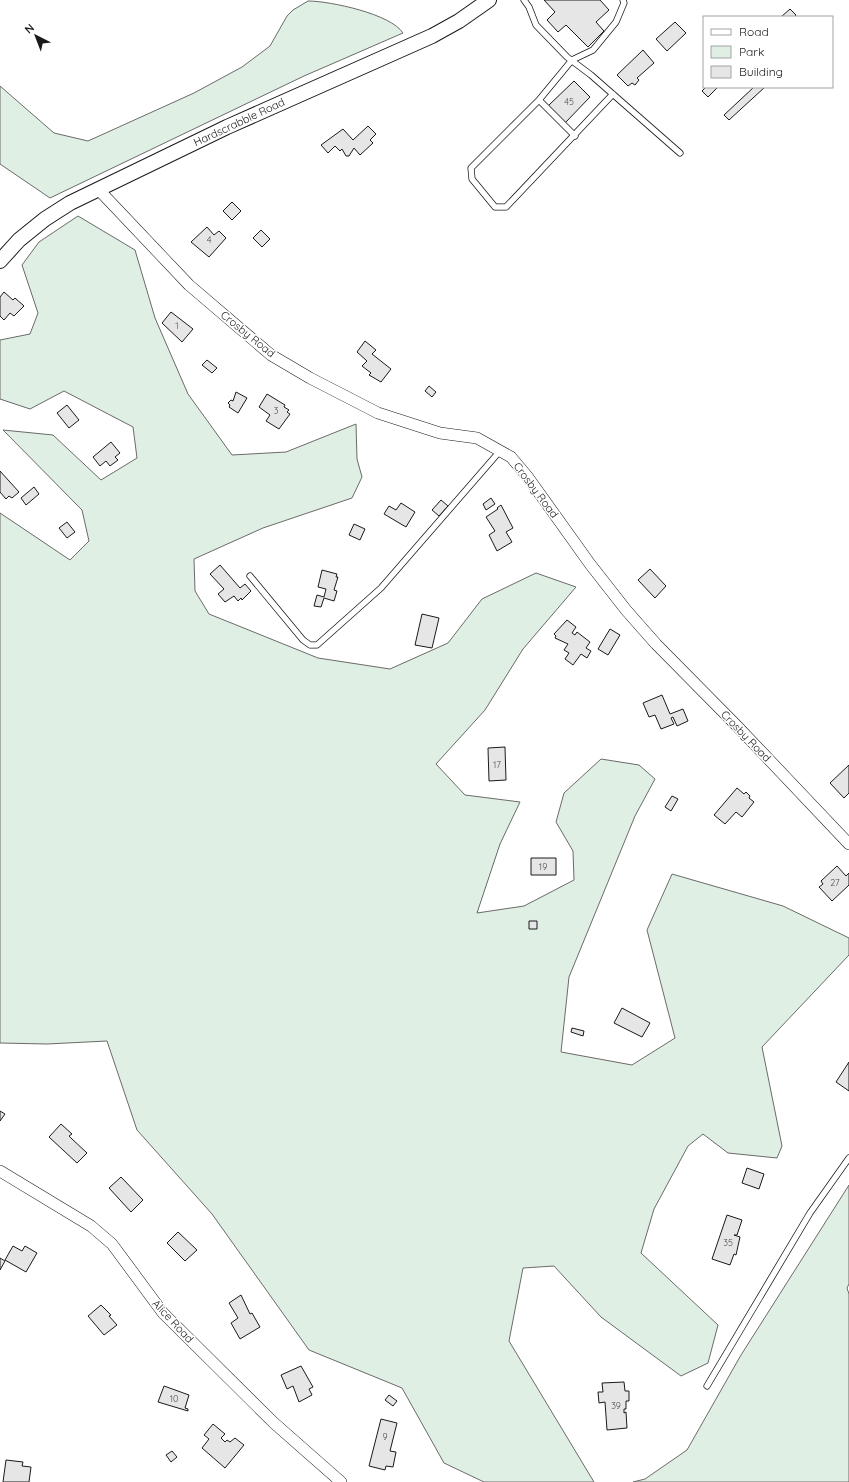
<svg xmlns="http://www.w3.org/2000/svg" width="849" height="1482" font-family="Quicksand,sans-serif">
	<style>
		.green { fill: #e0efe3; stroke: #6a6a6a }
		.building { fill: #e6e6e6; stroke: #1a1a1a }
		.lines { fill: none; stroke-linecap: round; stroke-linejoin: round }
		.service-casing { stroke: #1a1a1a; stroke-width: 7 }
		.minor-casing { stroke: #1a1a1a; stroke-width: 12 }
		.tertiary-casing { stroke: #1a1a1a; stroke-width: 16 }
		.service { stroke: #fff; stroke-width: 5.5 }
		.minor { stroke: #fff; stroke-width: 11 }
		.tertiary { stroke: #fff; stroke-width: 14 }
		.labels { text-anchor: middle; stroke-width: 3; stroke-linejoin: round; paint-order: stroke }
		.number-label { font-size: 9px; fill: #4d4d4d }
		.street-label { font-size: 11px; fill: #1a1a1a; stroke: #fff }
	</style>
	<rect width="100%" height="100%" fill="#fff"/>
	<!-- green -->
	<path class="green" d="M 308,1 C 330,1 391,14 403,33 L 304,76 L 50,198 L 0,164 L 0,86 L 54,133 L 88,141 L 194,93 L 242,67 L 270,46 L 287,16 L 293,10 Z
		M 78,216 L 135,250 L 155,318 L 188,394 L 232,455 L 286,452 L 356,424 L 357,459 L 362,477 L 352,498 L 263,528 L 194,559 L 195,591 L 209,614 L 318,658 L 390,669 L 448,643 L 482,599 L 536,573 L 576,587 L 523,649 L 485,710 L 436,764 L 465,795 L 520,802 L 500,844 L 477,913 L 524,906 L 574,880 L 573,851 L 556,822 L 564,793 L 601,759 L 639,765 L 655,779 L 635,816 L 569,977 L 561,1052 L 632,1065 L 675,1038 L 647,930 L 672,874 L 783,906 L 849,938 L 849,955 L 762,1047 L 782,1146 L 777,1158 L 728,1153 L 703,1134 L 688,1146 L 654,1209 L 641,1253 L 718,1325 L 708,1363 L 681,1376 L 601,1317 L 554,1266 L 523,1268 L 509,1341 L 594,1482 L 484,1482 L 444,1463 L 402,1388 L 309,1350 L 212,1214 L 137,1130 L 107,1041 L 47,1044 L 0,1043 L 0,513 L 70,560 L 89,541 L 82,510 L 3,430 L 53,435 L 101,480 L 137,458 L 133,427 L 64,391 L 30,409 L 0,399 L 0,340 L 30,334 L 38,313 L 22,265 L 39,242 Z
		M 849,1185 L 849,1284 L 847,1288 L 849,1294 L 849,1482 L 633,1482 L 645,1479 L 687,1450 L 741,1355 Z"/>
	<!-- building -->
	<path class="building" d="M 544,0 L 600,0 L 609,10 L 596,22 L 604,31 L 588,47 L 566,25 L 558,32 L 547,20 L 555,12 Z
		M 790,9 L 796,15 L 794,17 L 781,17 Z
		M 675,22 L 686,33 L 667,51 L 656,39 Z
		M 643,50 L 654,63 L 637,78 L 639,80 L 635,85 L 632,83 L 628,86 L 617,75 Z
		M 574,81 L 590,97 L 565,123 L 548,106 Z
		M 706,87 L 718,87 L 708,97 L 702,91 Z
		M 754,87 L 765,87 L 729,120 L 724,115 Z
		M 368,126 L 376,134 L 370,140 L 373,143 L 360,155 L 354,148 L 349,156 L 346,156 L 342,149 L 340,151 L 335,146 L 328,153 L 321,145 L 343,129 L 353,140 Z
		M 232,202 L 241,211 L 232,220 L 223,211 Z
		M 207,227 L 214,235 L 219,231 L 226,238 L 209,257 L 191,242 Z
		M 261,230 L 270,239 L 262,247 L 253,238 Z
		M 4,292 L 13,300 L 15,298 L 24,306 L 14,316 L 10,313 L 4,320 L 0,316 L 0,297 Z
		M 171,312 L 193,329 L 182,342 L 162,323 Z
		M 365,341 L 376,350 L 372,354 L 391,369 L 381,382 L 369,375 L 371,373 L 362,366 L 367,361 L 357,352 Z
		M 207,360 L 217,368 L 212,373 L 202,365 Z
		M 429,386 L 436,392 L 432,397 L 425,391 Z
		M 236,392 L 247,398 L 238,413 L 229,407 L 230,405 L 228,403 L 231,400 L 233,401 Z
		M 267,394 L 285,405 L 284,407 L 289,410 L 287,412 L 290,414 L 279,429 L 266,421 L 270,415 L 259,407 Z
		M 67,405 L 79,420 L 69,428 L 57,413 Z
		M 111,442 L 120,453 L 115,457 L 118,460 L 110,466 L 106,461 L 100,466 L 93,457 Z
		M 0,471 L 19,492 L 12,498 L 9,496 L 6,499 L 0,492 Z
		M 34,487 L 39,494 L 26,505 L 21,498 Z
		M 491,498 L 495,504 L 486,510 L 483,504 Z
		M 441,500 L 448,506 L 439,516 L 432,510 Z
		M 401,503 L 415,512 L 406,527 L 384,514 L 389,506 L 396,510 Z
		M 501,505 L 513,528 L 506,532 L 512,542 L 497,551 L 489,535 L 495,531 L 486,517 L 498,509 L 497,508 Z
		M 67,522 L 75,532 L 67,538 L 59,528 Z
		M 354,524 L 365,529 L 360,540 L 349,535 Z
		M 220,565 L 240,588 L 245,584 L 251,591 L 242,600 L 241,598 L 238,601 L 234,596 L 225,602 L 218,594 L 224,589 L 210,574 Z
		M 650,569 L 666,586 L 655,598 L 638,580 Z
		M 322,570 L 337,574 L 336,577 L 338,577 L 334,590 L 337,591 L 334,601 L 324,598 L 321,607 L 314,606 L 317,595 L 324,597 L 326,589 L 318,587 Z
		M 422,614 L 439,618 L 432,648 L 415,645 Z
		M 567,620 L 576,627 L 572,633 L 575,635 L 577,632 L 590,642 L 586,648 L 591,651 L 587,658 L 581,654 L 573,665 L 565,659 L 569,653 L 564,650 L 568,644 L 555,638 L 556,636 L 554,634 Z
		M 610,629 L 620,635 L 608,655 L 598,649 Z
		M 662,695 L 670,714 L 683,709 L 688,721 L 677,726 L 673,717 L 671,718 L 674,724 L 661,729 L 655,715 L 649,717 L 643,703 Z
		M 505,747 L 506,780 L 489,781 L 488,748 Z
		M 849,765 L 849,793 L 844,798 L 830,783 Z
		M 737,788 L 744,794 L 746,792 L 750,796 L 749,798 L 754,802 L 742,817 L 736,812 L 725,824 L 714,815 Z
		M 672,796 L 678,799 L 671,811 L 665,807 Z
		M 531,858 L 556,858 L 556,875 L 531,875 Z
		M 837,866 L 846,876 L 849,873 L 849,885 L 832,901 L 819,887 L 823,884 L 821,881 Z
		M 529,921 L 537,921 L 537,929 L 529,929 Z
		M 622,1008 L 650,1023 L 642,1037 L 614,1023 Z
		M 572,1028 L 584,1031 L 583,1036 L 571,1032 Z
		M 849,1062 L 849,1091 L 836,1082 Z
		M 0,1111 L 5,1114 L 0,1121 Z
		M 61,1124 L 72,1134 L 69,1136 L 71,1138 L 87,1153 L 77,1163 L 49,1137 Z
		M 747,1168 L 764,1174 L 759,1189 L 742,1183 Z
		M 121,1177 L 143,1200 L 131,1212 L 109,1188 Z
		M 727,1215 L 742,1220 L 737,1235 L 734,1235 L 740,1237 L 736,1255 L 734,1254 L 730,1265 L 712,1259 Z
		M 178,1232 L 197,1250 L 185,1261 L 167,1243 Z
		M 13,1246 L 22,1251 L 25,1246 L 37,1253 L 26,1272 L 5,1260 Z
		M 0,1258 L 5,1261 L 0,1270 Z
		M 241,1295 L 250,1314 L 252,1313 L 260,1327 L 240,1339 L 231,1323 L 238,1318 L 229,1303 Z
		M 101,1305 L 111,1315 L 109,1316 L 117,1325 L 104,1335 L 88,1316 Z
		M 301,1366 L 313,1387 L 309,1389 L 312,1395 L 299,1402 L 293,1386 L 287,1389 L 281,1375 Z
		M 624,1382 L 625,1391 L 629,1391 L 629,1401 L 626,1401 L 626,1409 L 624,1409 L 624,1413 L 626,1412 L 627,1428 L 607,1430 L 605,1402 L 599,1403 L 598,1392 L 603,1392 L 602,1383 Z
		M 164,1386 L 189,1395 L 185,1408 L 188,1409 L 188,1411 L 158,1402 Z
		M 389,1395 L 397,1401 L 393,1406 L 385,1400 Z
		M 381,1419 L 397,1423 L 390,1451 L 396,1452 L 393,1467 L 386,1466 L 385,1470 L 369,1466 Z
		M 213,1424 L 225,1434 L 221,1438 L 225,1442 L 227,1440 L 230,1442 L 235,1438 L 244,1445 L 225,1468 L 202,1448 L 209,1439 L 204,1435 Z
		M 172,1451 L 177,1457 L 171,1462 L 166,1455 Z
		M 6,1460 L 23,1462 L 22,1466 L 31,1467 L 29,1482 L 3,1482 Z"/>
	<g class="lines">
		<defs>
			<path id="service" d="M 524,0 L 529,7 L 536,25 L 567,57 L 591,75 L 680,153
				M 613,94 L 506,207 L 495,207 L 472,179 L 471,168 L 539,100 L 572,60 L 593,50 L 616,22 L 624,3 L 623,0
				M 539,100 L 575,136
				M 250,576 L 303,640 L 310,645 L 317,645 L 381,588 L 500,451
				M 707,1386 L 810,1213 L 849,1158"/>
			<path id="minor" d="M 98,189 L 189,285 L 271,355 L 310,378 L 378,413 L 440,433 L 477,438 L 511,457 L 527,476 L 590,564 L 626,610 L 656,644 L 738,727 L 849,844
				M 0,1171 L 91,1226 L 112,1244 L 163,1313 L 274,1423 L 341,1482"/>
			<path id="tertiary" d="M 0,261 L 19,240 L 45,219 L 70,203 L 227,127 L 432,36 L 459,21 L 489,0"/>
		</defs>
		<!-- service casing -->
		<use href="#service" class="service-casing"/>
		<!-- minor casing -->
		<use href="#minor" class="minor-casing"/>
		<!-- tertiary casing -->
		<use href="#tertiary" class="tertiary-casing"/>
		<!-- service -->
		<use href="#service" class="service"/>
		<!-- minor -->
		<use href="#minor" class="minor"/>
		<!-- tertiary -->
		<use href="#tertiary" class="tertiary"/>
	</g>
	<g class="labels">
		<!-- number labels -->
		<g class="number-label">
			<text x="569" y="105">45</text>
			<text x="209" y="243">4</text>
			<text x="177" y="329">1</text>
			<text x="276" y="414">3</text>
			<text x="497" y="768">17</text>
			<text x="543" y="870">19</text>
			<text x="835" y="886">27</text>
			<text x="728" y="1246">35</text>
			<text x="174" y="1402">10</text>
			<text x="616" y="1409">39</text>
			<text x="385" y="1440">9</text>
		</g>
		<!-- street labels -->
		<g class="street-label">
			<text transform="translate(239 122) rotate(-25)" y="4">Hardscrabble Road</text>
			<text transform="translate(248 334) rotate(39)" y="4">Crosby Road</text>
			<text transform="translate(536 490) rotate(53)" y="4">Crosby Road</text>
			<text transform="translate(746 736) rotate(46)" y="4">Crosby Road</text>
			<text transform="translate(173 1321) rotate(47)" y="4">Alice Road</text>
		</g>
	</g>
	<!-- legend -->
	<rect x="703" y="16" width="130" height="72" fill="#ffffff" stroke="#a3a3a3"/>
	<rect x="711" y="29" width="20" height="6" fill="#ffffff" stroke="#a3a3a3"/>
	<text x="739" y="36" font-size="12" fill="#1a1a1a">Road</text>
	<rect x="711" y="46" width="20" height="12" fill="#e0efe3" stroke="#a3a3a3"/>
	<text x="739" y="56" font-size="12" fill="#1a1a1a">Park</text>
	<rect x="711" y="66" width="20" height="12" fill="#e6e6e6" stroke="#a3a3a3"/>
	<text x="739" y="76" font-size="12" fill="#1a1a1a">Building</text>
	<!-- north arrow -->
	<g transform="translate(36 36) rotate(318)" stroke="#ffffff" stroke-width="3" paint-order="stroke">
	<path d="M0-3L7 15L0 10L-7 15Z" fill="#1a1a1a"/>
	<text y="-6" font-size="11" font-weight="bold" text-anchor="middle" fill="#1a1a1a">N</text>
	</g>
</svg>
